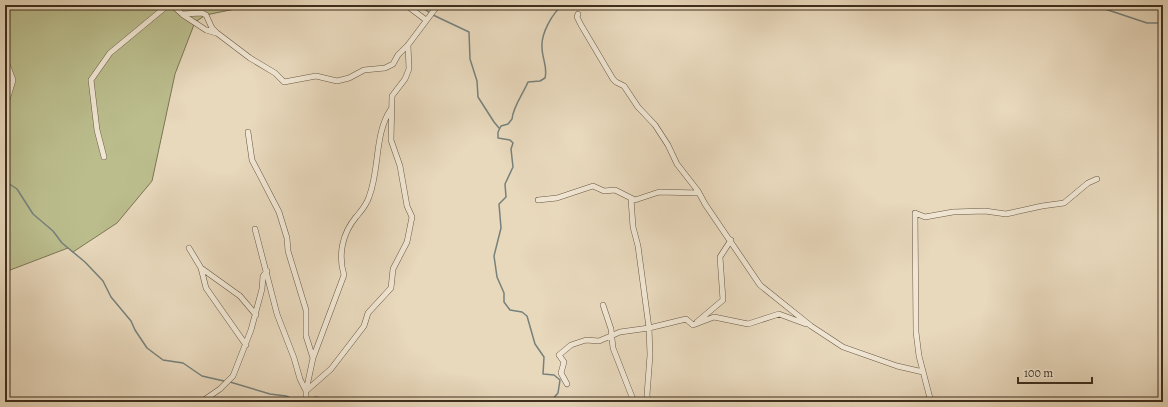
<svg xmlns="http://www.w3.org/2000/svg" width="1168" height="407" font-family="Alegreya,serif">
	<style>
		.green { fill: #bbbd8d; stroke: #7c7655 }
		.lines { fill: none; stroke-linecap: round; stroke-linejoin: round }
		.stream { stroke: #76817c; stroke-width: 1.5 }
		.minor-casing { stroke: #685845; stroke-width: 6 }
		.minor { stroke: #f0e6d3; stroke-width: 5 }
	</style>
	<rect width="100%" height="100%" fill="#e8d8bc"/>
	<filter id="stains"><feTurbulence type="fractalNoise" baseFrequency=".005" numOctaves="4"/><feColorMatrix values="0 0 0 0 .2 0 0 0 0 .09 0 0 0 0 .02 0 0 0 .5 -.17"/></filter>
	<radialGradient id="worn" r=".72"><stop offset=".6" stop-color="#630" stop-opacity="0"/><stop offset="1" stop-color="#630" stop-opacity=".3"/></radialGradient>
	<!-- green -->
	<path class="green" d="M 5,5 L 254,5 L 206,15 L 195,22 L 175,74 L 152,181 L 117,223 L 73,252 L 68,248 L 5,272 Z"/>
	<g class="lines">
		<!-- stream -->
		<path class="stream" d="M 419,5 L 430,13
			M 1093,5 L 1147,23 L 1163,23
			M 433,15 L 469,32 L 470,59 L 477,81 L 478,97 L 494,122 L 499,128
			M 5,181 L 17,189 L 33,214 L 53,231 L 62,243 L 85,262 L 103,281 L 111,297 L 131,321 L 135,330 L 147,348 L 163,360 L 183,363 L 202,376 L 224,381
			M 230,382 L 270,394 L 286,396 L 296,400 L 317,397 L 332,402
			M 550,402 L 558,393 L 560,380 L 554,375 L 543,374 L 544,357 L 535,344 L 527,316 L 522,312 L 510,310 L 504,302 L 504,293 L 497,277 L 494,256 L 501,228 L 499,204 L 506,197 L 505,184 L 513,167 L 511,149 L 513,143 L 510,140 L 498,138 L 498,132 L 501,126 L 508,124 L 512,119 C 513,107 523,94 528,82 L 540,81 L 545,78 C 548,67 542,59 542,47 C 541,34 552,13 563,5"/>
		<defs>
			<path id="minor" d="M 172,5 L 182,14 L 202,13 L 206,15 L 212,28 L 217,33 L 250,58 L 275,73 L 284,82 L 316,76 L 337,81 L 349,78 L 364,70 L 385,68 L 393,64 L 398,55 L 408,45 L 438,5
				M 406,5 L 426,20
				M 578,14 L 577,17 L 581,25 L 613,79 L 616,82 L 624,86 L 638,107 L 655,125 L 668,145 L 677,164 L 698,191 L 705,204 L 760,285 L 811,326 L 843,347 L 897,366 L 923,372
				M 183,15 L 206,30 L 216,33
				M 5,59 L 13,80 L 5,107
				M 248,132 L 252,160 L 279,212 L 287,238 L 288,251 L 306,310 L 306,336 L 313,358
				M 104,157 L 97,130 L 91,80 L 110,53 L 168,5
				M 538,200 L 557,198 L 593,186 L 604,191 L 615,190 L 635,200 L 659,192 L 699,193
				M 255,229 L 277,314 L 294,358 L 300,379 L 306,391
				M 189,248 L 201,268 L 240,296 L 256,315
				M 201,268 L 206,288 L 246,345
				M 603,305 L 611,329 L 613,348 L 634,402
				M 697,322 L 723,300 L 720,257 L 731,240
				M 567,384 L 561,373 L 564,362 L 559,355 L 571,345 L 586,340 L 599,341 L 620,332 L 649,328 L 638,246 L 633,227 L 631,199
				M 306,391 L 331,369 L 364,326 L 368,313 L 391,288 L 393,269 L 407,242 L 412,217 L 407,206 L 400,166 L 391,140 L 392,96 L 405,79 L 409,69 L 408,45
				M 201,402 L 220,389 L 233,376 L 251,330 L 262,289 L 263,276 L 267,271
				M 306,402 L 306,391 L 313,358 L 344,275 C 338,255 342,234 356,217 C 361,211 366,206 369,197 C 380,169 374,134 391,109
				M 648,402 L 647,395 L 650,355 L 649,328 L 686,319 L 693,325 L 714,317 L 748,324 L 779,314 L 806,324
				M 931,402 L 919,356 L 916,332 L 915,213 L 925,217 L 953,212 L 985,211 L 1006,214 L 1042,206 L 1064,203 L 1088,183 L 1097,179"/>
		</defs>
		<!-- minor casing -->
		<use href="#minor" class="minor-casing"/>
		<!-- minor -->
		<use href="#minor" class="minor"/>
	</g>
	<!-- margin -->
	<rect width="1168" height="407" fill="none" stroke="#e8d8bc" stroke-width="20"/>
	<rect x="6" y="6" width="1156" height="395" fill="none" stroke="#3e2e1d" stroke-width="2"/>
	<rect x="10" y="10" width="1148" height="387" fill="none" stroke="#3e2e1d"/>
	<!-- scale -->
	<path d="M1018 377v6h74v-6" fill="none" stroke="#3e2e1d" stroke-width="2"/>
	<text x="1024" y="377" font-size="12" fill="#3e2e1d" stroke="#f0e6d3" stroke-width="3" paint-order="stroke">100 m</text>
	<rect width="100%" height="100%" filter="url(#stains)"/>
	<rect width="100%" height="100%" fill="url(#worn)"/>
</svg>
